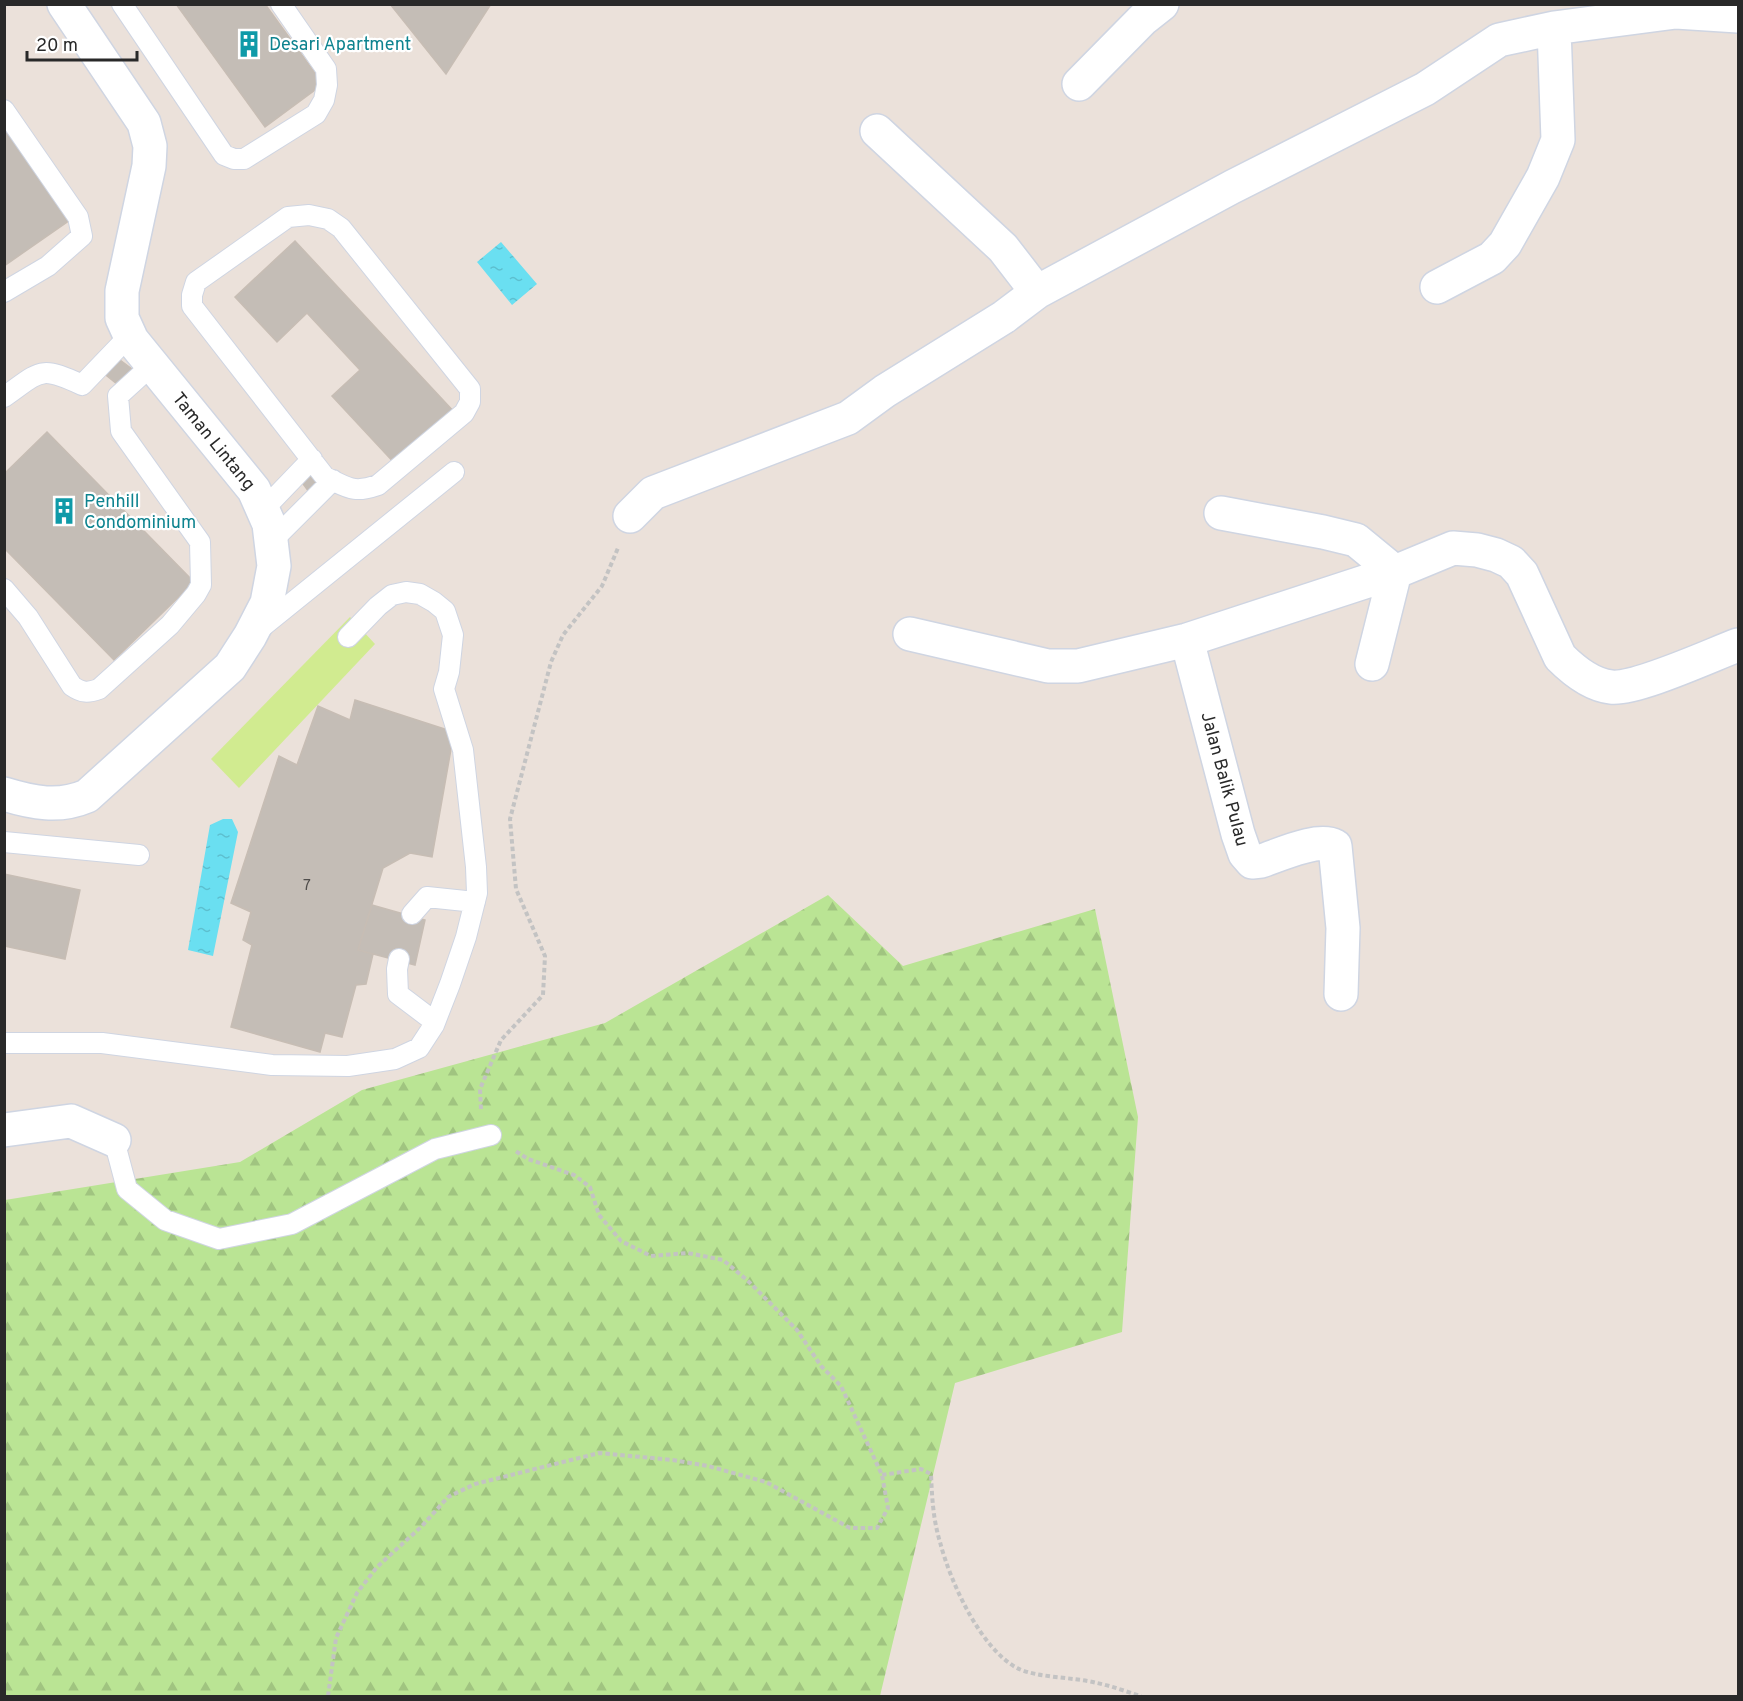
<svg xmlns="http://www.w3.org/2000/svg" width="1743" height="1701" font-family="Overpass,sans-serif">
	<style>
		.forest { fill: url(#forest-firs) }
		.pitch { fill: #d1eb90 }
		.water { fill: url(#water-ripples) }
		.building { fill: #c4bdb6; stroke: #c7bdb4; stroke-width: 1.5 }
		.lines { fill: none; stroke-linecap: round; stroke-linejoin: round }
		.lane-casing { stroke: #cfd5e2; stroke-width: 22 }
		.street-casing { stroke: #cfd5e2; stroke-width: 36 }
		.path { stroke: #c3c3c3; stroke-width: 4; stroke-dasharray: 4.5 3; stroke-linecap: butt }
		.lane { stroke: #fff; stroke-width: 20 }
		.street { stroke: #fff; stroke-width: 33 }
		.labels { text-anchor: middle; stroke-width: 4.5; stroke-linejoin: round; paint-order: stroke }
		.number-label { font-size: 15px; fill: #504e4c }
		.culture-label { font-size: 18px; fill: #0d838f; stroke: #fff; text-anchor: start }
		.street-label { font-size: 18px; fill: #292929; stroke: #fff }
	</style>
	<defs>
		<pattern id="forest-firs" width="22" height="20" patternUnits="userSpaceOnUse" patternTransform="scale(1.5)"><rect width="22" height="20" fill="#bae494"/><path d="M5 1l3.5 6h-7zM16 11l3.5 6h-7z" fill="#a0c480"/></pattern>
		<pattern id="water-ripples" width="26" height="14" patternUnits="userSpaceOnUse" patternTransform="scale(1.5)"><rect width="26" height="14" fill="#6adff1"/><path d="M2 4q2-2 4 0t4 0M15 11q2-2 4 0t4 0" fill="none" stroke="#5cbfcf"/></pattern>
	</defs>
	<rect width="100%" height="100%" fill="#ebe1da"/>
	<!-- forest -->
	<path class="forest" d="M 828,895 L 903,966 L 1095,909 L 1138,1117 L 1122,1332 L 955,1383 L 880,1696 L 5,1696 L 5,1200 L 240,1162 L 362,1090 L 605,1023 Z"/>
	<!-- pitch -->
	<path class="pitch" d="M 350,617 L 375,644 L 239,788 L 211,759 Z"/>
	<!-- water -->
	<path class="water" d="M 501,242 L 537,284 L 512,305 L 477,262 Z
		M 223,819 L 232,819 L 238,832 L 213,956 L 188,950 L 210,825 Z"/>
	<!-- building -->
	<path class="building" d="M 176,4 L 265,4 L 323,84 L 265,127 Z
		M 390,4 L 491,4 L 446,74 Z
		M 4,125 L 70,220 L 4,266 Z
		M 295,241 L 456,414 L 398,467 L 332,396 L 360,370 L 307,313 L 277,342 L 235,297 Z
		M 116,357 L 132,369 L 117,384 L 102,372 Z
		M 47,432 L 194,582 L 114,660 L 4,548 L 4,474 Z
		M 314,468 L 325,480 L 309,492 L 301,481 Z
		M 355,700 L 454,732 L 432,857 L 410,853 L 383,868 L 358,950 L 373,954 L 366,984 L 356,985 L 342,1037 L 325,1033 L 320,1052 L 231,1027 L 252,945 L 243,940 L 251,912 L 231,903 L 279,756 L 297,765 L 318,706 L 350,720 Z
		M 4,874 L 80,890 L 65,959 L 4,946 Z
		M 372,905 L 425,920 L 415,965 L 358,950 Z"/>
	<g class="lines">
		<defs>
			<path id="lane" d="M 122,4 L 224,155 L 234,159 L 244,159 L 316,114 L 324,100 L 327,85 L 326,69 L 281,4
				M 4,110 L 78,217 L 82,236 L 48,266 L 4,292
				M 309,215 L 328,219 L 341,228 L 470,389 L 470,402 L 464,413 L 378,485 C 352,494 348,487 325,477 L 192,306 L 192,295 L 196,282 L 288,217 Z
				M 4,397 C 41,371 39,365 82,385 L 130,335
				M 263,510 L 312,459
				M 272,541 L 333,480
				M 4,589 L 28,617 L 72,686 C 82,693 88,693 99,689 L 170,625 L 196,594 L 201,585 L 200,542 L 121,431 L 118,396 L 152,365
				M 262,627 L 454,472
				M 4,842 L 139,855
				M 412,914 L 427,897 L 475,902
				M 399,959 L 397,969 L 398,994 L 435,1022
				M 4,1043 L 102,1043 L 272,1065 L 348,1066 L 395,1059 L 419,1048 L 434,1025 L 450,984 L 466,937 L 477,893 L 476,867 L 463,750 L 444,689 L 449,672 L 453,635 L 445,611 L 434,602 L 420,594 L 406,592 L 392,595 L 378,606 L 348,637
				M 114,1140 L 127,1189 L 165,1220 L 219,1239 L 292,1224 L 435,1149 L 491,1135"/>
			<path id="street" d="M 1079,84 L 1143,19 L 1162,4
				M 877,131 L 1003,248 L 1037,292
				M 1437,287 L 1492,258 L 1505,244 L 1543,177 L 1558,140 L 1554,28
				M 1221,513 L 1323,532 L 1356,540 L 1395,572 L 1372,664
				M 630,516 L 653,493 L 848,418 L 885,391 L 1004,317 L 1037,292 L 1232,187 L 1425,89 L 1499,40 L 1554,28 L 1676,12 L 1738,16
				M 910,634 L 1048,666 L 1078,666 L 1187,640 L 1395,572 L 1453,548 L 1477,550 L 1496,555 L 1511,562 L 1522,574 L 1560,657 C 1573,670 1592,685 1611,687 C 1636,690 1711,655 1738,645
				M 1187,640 L 1238,834 L 1245,854 L 1252,862 L 1261,861 C 1280,855 1318,837 1335,846 L 1343,928 L 1341,994
				M 4,794 C 33,803 59,808 87,796 L 230,667 L 250,636 L 267,603 L 274,566 L 269,524 L 254,490 L 132,340 L 122,318 L 122,291 L 149,166 L 150,146 L 144,123 L 64,4
				M 4,1130 L 71,1121 L 114,1140"/>
		</defs>
		<!-- lane casing -->
		<use href="#lane" class="lane-casing"/>
		<!-- street casing -->
		<use href="#street" class="street-casing"/>
		<!-- path -->
		<path class="path" d="M 481,1109 L 480,1089 L 501,1040 L 543,995 L 545,956 L 516,889 L 510,819 L 551,662 L 563,635 L 602,586 L 618,548
			M 882,1475 L 921,1469 L 931,1474 C 932,1497 933,1519 940,1542 C 950,1581 980,1648 1017,1668 C 1036,1678 1075,1677 1097,1683 C 1112,1686 1127,1692 1141,1696
			M 328,1696 L 336,1638 L 357,1593 L 377,1567 L 422,1526 L 448,1497 L 475,1484 L 599,1453 L 673,1460 L 708,1466 L 766,1482 L 850,1528 L 877,1528 L 888,1508 L 882,1475 L 841,1386 L 821,1366 L 797,1330 L 747,1280 L 723,1260 L 688,1253 L 651,1256 L 621,1241 L 599,1215 L 590,1187 L 574,1175 L 528,1159 L 514,1150"/>
		<!-- lane -->
		<use href="#lane" class="lane"/>
		<!-- street -->
		<use href="#street" class="street"/>
	</g>
	<!-- icons -->
	<defs>
		<symbol id="building-bare" viewBox="-9 -9 18 18"><path d="M-4-6H4V6H1V3H-1V6H-4ZM-2.5-4.3h1.7v1.8h-1.7ZM.8-4.3h1.7v1.8H.8ZM-2.5-1h1.7V.8h-1.7ZM.8-1h1.7V.8H.8Z" fill="#0f9aa8" stroke="#fff" stroke-width="2.5" paint-order="stroke"/></symbol>
	</defs>
	<g fill-rule="evenodd">
		<use href="#building-bare" x="230" y="25" width="38" height="38"/>
		<use href="#building-bare" x="45" y="492" width="38" height="38"/>
	</g>
	<g class="labels">
		<!-- number labels -->
		<g class="number-label">
			<text x="307" y="890">7</text>
		</g>
		<!-- culture labels -->
		<g class="culture-label">
			<text x="269" y="50">Desari Apartment</text>
			<text x="84" y="507">Penhill<tspan x="84" dy="21">Condominium</tspan></text>
		</g>
		<!-- street labels -->
		<g class="street-label">
			<text transform="translate(214 441) rotate(51)" y="6">Taman Lintang</text>
			<text transform="translate(1225 779) rotate(75)" y="6">Jalan Balik Pulau</text>
		</g>
	</g>
	<!-- border -->
	<rect width="1743" height="1701" fill="none" stroke="#292929" stroke-width="12"/>
	<!-- scale -->
	<path d="M27 51v9h110v-9" fill="none" stroke="#292929" stroke-width="3"/>
	<text x="36" y="51" font-size="18" fill="#292929" stroke="#ffffff" stroke-width="4.5" paint-order="stroke">20 m</text>
</svg>
